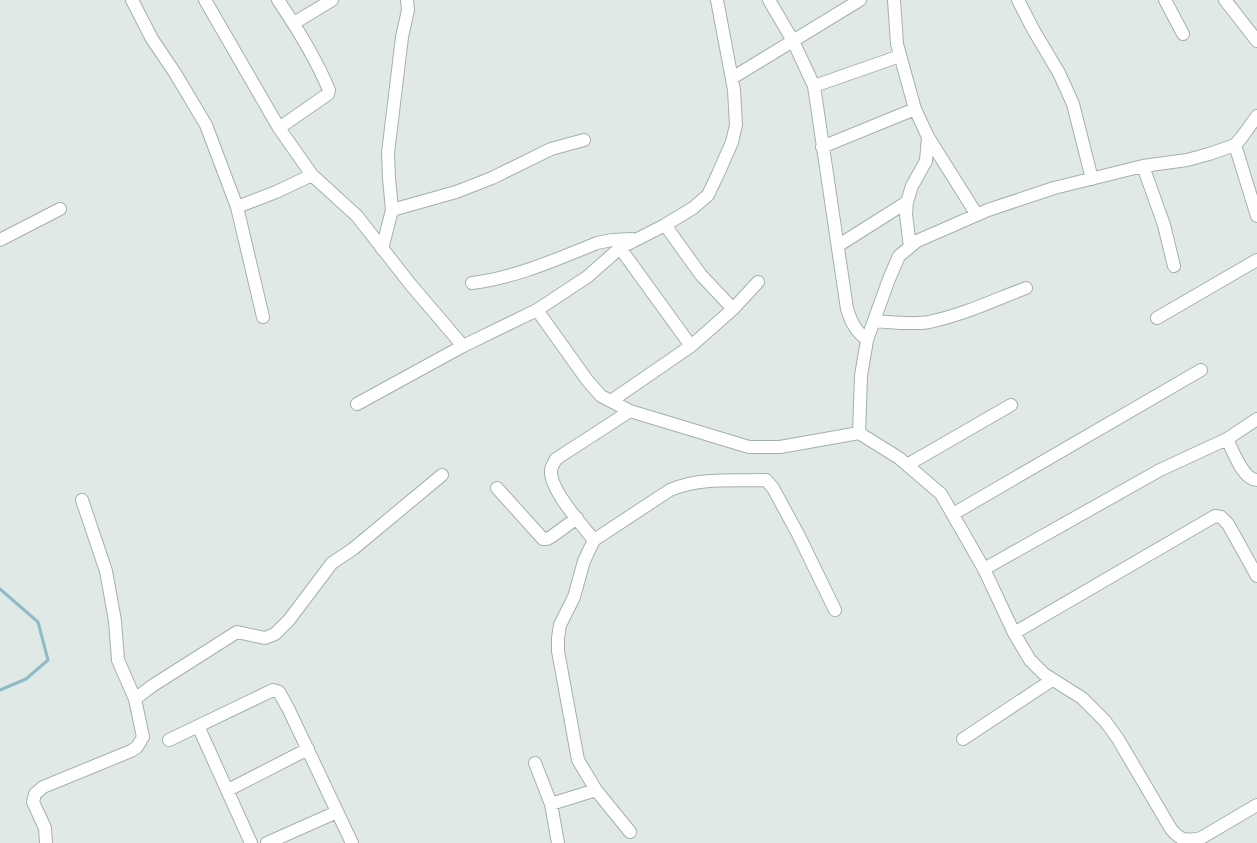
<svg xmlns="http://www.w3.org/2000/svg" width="1257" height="843" font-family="'Golos Text',sans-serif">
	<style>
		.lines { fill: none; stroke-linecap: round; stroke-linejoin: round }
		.stream { stroke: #8fbbc8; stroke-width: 3 }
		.minor-casing { stroke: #a4b0ad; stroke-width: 14 }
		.minor { stroke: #fff; stroke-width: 12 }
	</style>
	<rect width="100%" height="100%" fill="#e0e9e6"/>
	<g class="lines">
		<!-- stream -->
		<path class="stream" d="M 0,589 L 38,622 L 48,660 L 26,679 L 0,690"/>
		<defs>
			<path id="minor" d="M 132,0 L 152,39 L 175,73 L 206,125 L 237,207 L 263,317
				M 205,0 L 279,128 L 312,175 L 357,216 L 411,285 L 463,346 L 537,310 L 587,380 L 601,396 L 630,411 L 749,447 L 780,447 L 859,433 L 899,458 L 941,494 L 984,569 L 1014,633 L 1030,660 L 1044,674 L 1082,698 L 1105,721 L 1118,739 L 1171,829 C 1181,841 1186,841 1201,838 L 1257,805
				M 278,0 C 297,28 316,59 329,90 L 328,94 L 279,128
				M 769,0 L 793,41 L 814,86
				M 894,0 L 897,44 L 915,109 L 928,137 L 926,161 L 912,186 L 907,202 L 906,214 L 910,247
				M 1018,0 L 1034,31 L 1059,73 L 1073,104 L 1092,179
				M 1165,0 L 1183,34
				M 1225,0 L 1257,41
				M 294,23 L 332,0
				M 732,78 L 860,0
				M 928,137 L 977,215
				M 1235,145 L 1257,216
				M 822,147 L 915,109
				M 1143,166 L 1164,225 L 1174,266
				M 237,207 L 276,192 L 312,175
				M 392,210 L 456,192 L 492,178 L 551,149 L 584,140
				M 665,225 L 701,275 L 733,309
				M 0,240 L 60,209
				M 839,245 L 907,202
				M 620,248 L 691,346
				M 382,249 L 392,210 L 389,178 L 388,153 L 402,37 L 408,10 L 407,0
				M 472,283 C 515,278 557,259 597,243 L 612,240 L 632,239
				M 537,310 L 587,277 L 620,248 L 665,225 L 693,208 L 708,195 L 718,174 L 732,142 L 736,125 L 734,90 L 717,0
				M 1157,318 L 1257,260
				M 874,321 C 892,322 912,325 929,322 C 963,315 994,300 1026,288
				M 867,340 C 855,330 852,324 847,309 L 814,86 L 900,56
				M 611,401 L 691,346 L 733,309 L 758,282
				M 357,404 L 463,346
				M 859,433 L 861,376 L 867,340 L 889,279 L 899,256 L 917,241 L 988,210 L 1054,188 L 1143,166 L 1187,160 L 1209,154 L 1235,145 L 1242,137 L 1257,116
				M 1227,439 C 1233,451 1243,480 1257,480
				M 907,465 L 1011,405
				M 497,488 L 543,539 L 547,539 L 551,537 L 577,518
				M 82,500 L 106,571 L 115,621 L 118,660 L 135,699
				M 953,514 L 1201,370
				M 594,540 C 582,525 550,490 551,471 C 551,467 554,463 556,459 L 630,411
				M 984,569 L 1160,470 L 1227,439 L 1257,419
				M 1014,633 L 1215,516 L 1221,517 L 1228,524 L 1257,576
				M 198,726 L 251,843
				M 963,739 L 1052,680
				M 169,740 L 273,690 L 279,692 L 288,708 L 352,843
				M 535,763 L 551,804 L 558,843
				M 228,790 L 308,749
				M 551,804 L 596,790
				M 630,832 L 596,790 L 578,760 L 558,651 L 558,638 L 560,625 L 574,597 L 584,561 L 594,540 L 670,490 C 701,477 733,481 766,480 L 773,488 L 798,534 L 835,610
				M 46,843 L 45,828 L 33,802 L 35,794 L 43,787 L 131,751 L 137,747 L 143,737 L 135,699 L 152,686 L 237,632 L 265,638 L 275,634 L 289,620 L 332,563 L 353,549 L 442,475
				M 267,843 L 337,812"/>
		</defs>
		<!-- minor casing -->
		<use href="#minor" class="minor-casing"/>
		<!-- minor -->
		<use href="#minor" class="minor"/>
	</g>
</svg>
